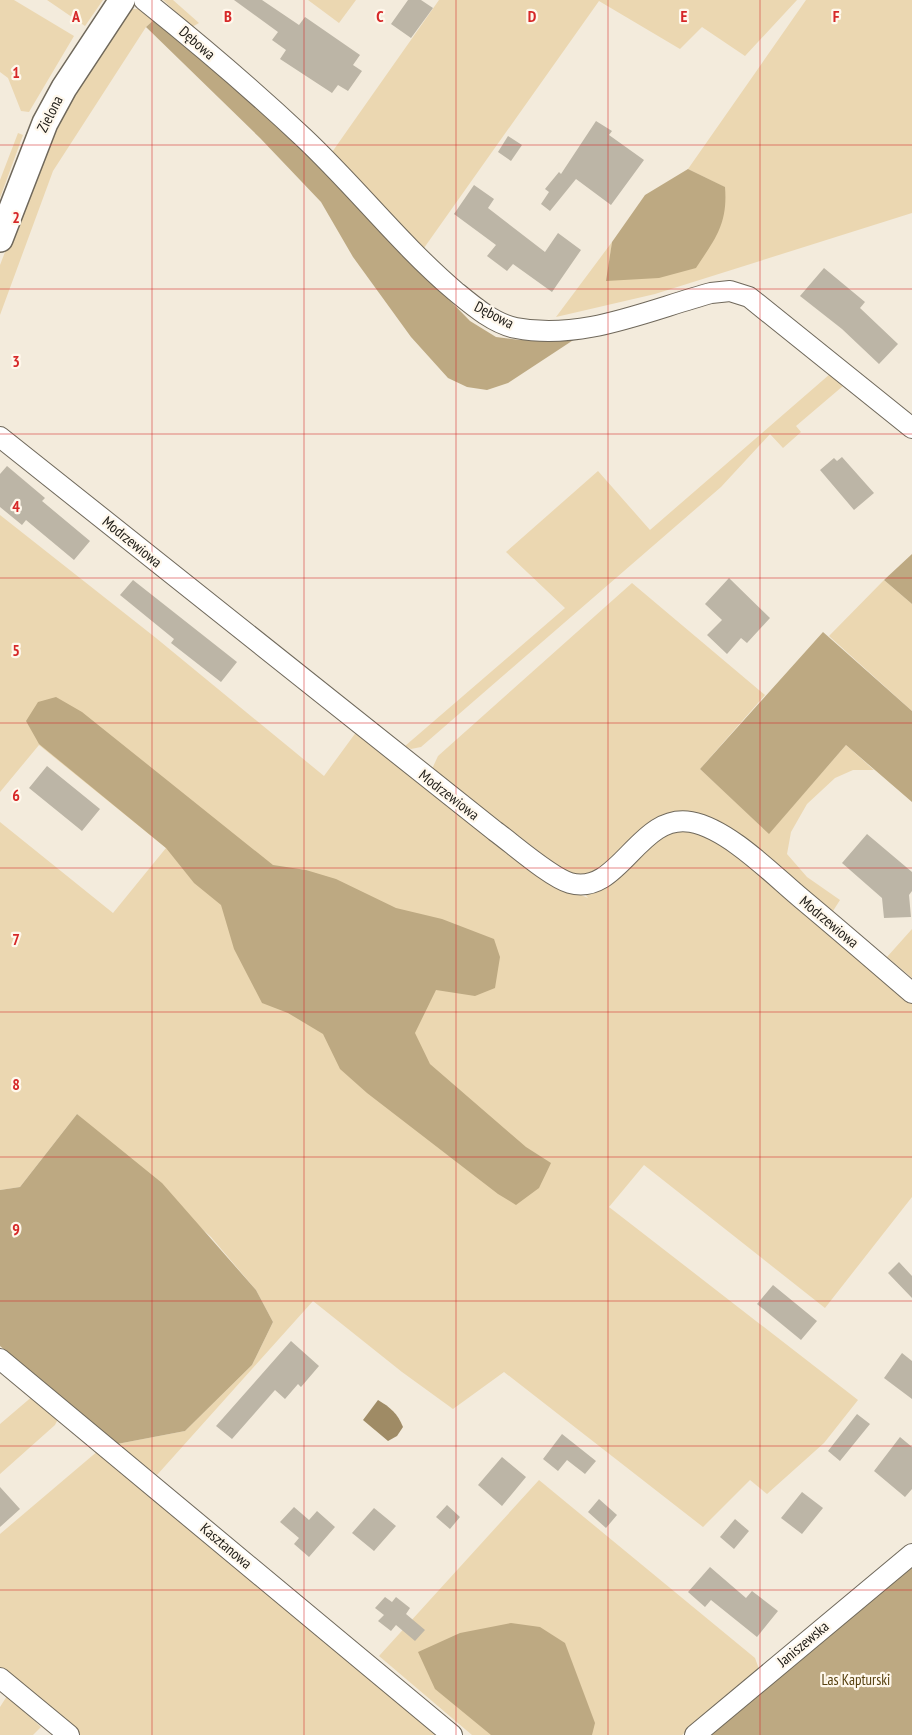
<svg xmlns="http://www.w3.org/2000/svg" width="912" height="1735" font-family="'PT Sans Narrow',sans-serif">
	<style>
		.green { fill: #ebd7b1 }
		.forest { fill: #bda982 }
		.water { fill: #9f8b65 }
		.building { fill: #bcb5a6 }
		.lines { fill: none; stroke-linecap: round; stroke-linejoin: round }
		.minor-casing { stroke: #6f685b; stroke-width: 22 }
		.tertiary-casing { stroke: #6f685b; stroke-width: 28 }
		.minor { stroke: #fff; stroke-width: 20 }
		.tertiary { stroke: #fff; stroke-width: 25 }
		.grid { fill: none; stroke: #d62828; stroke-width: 1; stroke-opacity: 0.55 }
		.labels { text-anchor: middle; stroke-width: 4.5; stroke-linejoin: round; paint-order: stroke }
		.street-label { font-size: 15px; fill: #23201b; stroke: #fff8ec }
		.park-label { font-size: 15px; fill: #584211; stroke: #fff8ec }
		.grid-label { font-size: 16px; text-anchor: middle; font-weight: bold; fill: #d62828; stroke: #fff8ec; stroke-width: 4.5; stroke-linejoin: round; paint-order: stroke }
	</style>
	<rect width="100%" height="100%" fill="#f3ebdc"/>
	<!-- green -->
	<path class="green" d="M 0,0 L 14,0 L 74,36 L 29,112 L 21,111 L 8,78 L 0,72 Z
		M 47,0 L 103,0 L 85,26 Z
		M 163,0 L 173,0 L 199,23 L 192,27 Z
		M 308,0 L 356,0 L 339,23 Z
		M 439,0 L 797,0 L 745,56 L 702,27 L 680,49 L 599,1 L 424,248 L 330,155 Z
		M 806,0 L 912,0 L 912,213 L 655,294 L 556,317 L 612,242 L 607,281 L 724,187 L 688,169 Z
		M 129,9 L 140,9 L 156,18 L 146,27 L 53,171 L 0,315 L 0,265 L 47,143 L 81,82 Z
		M 18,133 L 23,135 L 0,198 L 0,180 Z
		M 830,374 L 843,386 L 796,426 L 801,432 L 783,448 L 770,434 L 721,487 L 421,747 L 411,749 L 405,746 L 565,608 L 506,552 L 598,471 L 650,530 Z
		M 0,515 L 156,638 L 324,776 L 357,731 L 555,884 L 588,898 L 572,877 L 432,769 L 438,756 L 632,583 L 765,695 L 700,769 L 769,833 L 846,745 L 874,770 L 853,770 L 835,778 L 807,804 L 791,832 L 787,854 L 807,877 L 840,900 L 833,911 L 758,849 L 912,1002 L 912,1197 L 825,1308 L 644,1165 L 609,1207 L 858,1400 L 824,1443 L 767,1494 L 750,1480 L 703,1527 L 504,1372 L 453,1409 L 402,1372 L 313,1301 L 157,1475 L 117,1444 L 185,1431 L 252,1365 L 273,1322 L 256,1290 L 211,1237 L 77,1114 L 20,1187 L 0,1190 L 0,822 L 113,913 L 166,848 L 39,745 L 0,792 Z
		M 884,580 L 912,604 L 912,711 L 829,636 Z
		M 912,929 L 912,978 L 887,957 Z
		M 34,1395 L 59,1417 L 55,1425 L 0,1474 L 0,1424 Z
		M 99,1450 L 320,1634 L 435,1735 L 80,1735 L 0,1672 L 0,1534 Z
		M 539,1480 L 755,1658 L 759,1669 L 682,1735 L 472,1735 L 379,1656 Z
		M 7,1696 L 41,1727 L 33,1735 L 0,1735 L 0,1707 Z"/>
	<!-- forest -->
	<path class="forest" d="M 156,18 L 293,140 L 470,321 L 496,337 L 520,340 L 581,335 L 508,383 L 487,390 L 467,387 L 448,378 L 411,337 L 353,257 L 321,202 L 260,138 L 146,27 Z
		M 688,169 L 725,187 C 728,224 715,239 696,268 L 659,278 L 606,281 L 612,242 L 645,195 Z
		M 912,554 L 912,604 L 884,580 Z
		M 823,632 L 912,711 L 912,802 L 846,745 L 769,834 L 700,769 Z
		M 56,697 L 82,712 L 273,865 L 306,870 L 336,879 L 396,908 L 442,919 L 494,939 L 500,957 L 495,988 L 475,996 L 436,990 L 415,1033 L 430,1064 L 526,1147 L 551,1163 L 539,1188 L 516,1205 L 498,1194 L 367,1093 L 340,1069 L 323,1034 L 288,1013 L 262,1003 L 234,949 L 221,905 L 194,883 L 166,848 L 39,744 L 26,721 L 38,702 Z
		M 77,1114 L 162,1183 L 256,1290 L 273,1322 L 252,1365 L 185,1431 L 117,1444 L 0,1346 L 0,1190 L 20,1187 Z
		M 912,1562 L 912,1735 L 705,1735 Z
		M 511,1623 L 540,1627 L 565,1643 L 595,1723 L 592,1735 L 491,1735 L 435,1689 L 418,1652 L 460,1633 Z"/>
	<!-- water -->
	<path class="water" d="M 378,1400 C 390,1407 398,1414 403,1427 L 397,1436 L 388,1441 L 363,1420 Z"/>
	<!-- building -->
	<path class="building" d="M 234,0 L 262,0 L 299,25 L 305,17 L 360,55 L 353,65 L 362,71 L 348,91 L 338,85 L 332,93 L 280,59 L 286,50 L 272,40 L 278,32 Z
		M 408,0 L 421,0 L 433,8 L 411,38 L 391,24 Z
		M 596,121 L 612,131 L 609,135 L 644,160 L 611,205 L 576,179 L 550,211 L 541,204 L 549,192 L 545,189 L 559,172 L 561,174 Z
		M 508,136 L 522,145 L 511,161 L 498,152 Z
		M 474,185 L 494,199 L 488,208 L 545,252 L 558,233 L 581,250 L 552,292 L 513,264 L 507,271 L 487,256 L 496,245 L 454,214 Z
		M 824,268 L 865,302 L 860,308 L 898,344 L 879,364 L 842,329 L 800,296 Z
		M 842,457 L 874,493 L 854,510 L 820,470 L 834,458 L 837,461 Z
		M 7,466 L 45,498 L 42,501 L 90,541 L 74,560 L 26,520 L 22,525 L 0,507 L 0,474 Z
		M 729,578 L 770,618 L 747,643 L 741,638 L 727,654 L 707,635 L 722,620 L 705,604 Z
		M 133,580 L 237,662 L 221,682 L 171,643 L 174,639 L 120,595 Z
		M 47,766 L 100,809 L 82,831 L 29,788 Z
		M 867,834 L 912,872 L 912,891 L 909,895 L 911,917 L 884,918 L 882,898 L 842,863 Z
		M 899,1262 L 912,1276 L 912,1298 L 888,1273 Z
		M 773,1285 L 817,1321 L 801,1340 L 757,1304 Z
		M 291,1341 L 319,1366 L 301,1387 L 298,1384 L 285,1399 L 275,1390 L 232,1439 L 216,1426 Z
		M 902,1353 L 912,1361 L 912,1399 L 884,1378 Z
		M 857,1414 L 870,1424 L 840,1461 L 828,1451 Z
		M 562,1434 L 596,1461 L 585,1474 L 567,1460 L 558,1471 L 543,1459 Z
		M 900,1437 L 912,1447 L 912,1489 L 905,1497 L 874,1471 Z
		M 502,1457 L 526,1477 L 502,1506 L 478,1485 Z
		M 0,1487 L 20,1509 L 0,1527 Z
		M 802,1492 L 823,1508 L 802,1534 L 781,1518 Z
		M 599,1499 L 617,1515 L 606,1528 L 588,1512 Z
		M 447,1505 L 460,1517 L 450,1529 L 436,1517 Z
		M 294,1507 L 309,1520 L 317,1511 L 335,1527 L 309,1557 L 294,1544 L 299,1538 L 280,1522 Z
		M 374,1508 L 396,1526 L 374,1551 L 352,1533 Z
		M 735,1519 L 749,1531 L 734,1549 L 720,1537 Z
		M 710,1567 L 746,1598 L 752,1591 L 778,1611 L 757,1637 L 711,1600 L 705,1607 L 688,1592 Z
		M 385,1597 L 392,1602 L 396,1597 L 410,1608 L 406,1614 L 425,1630 L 415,1641 L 396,1625 L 391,1631 L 378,1621 L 384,1615 L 375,1608 Z"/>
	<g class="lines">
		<defs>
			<path id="minor" d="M 144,0 C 199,44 253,90 304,138 C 356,187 400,244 455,291 C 472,305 494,324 516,328 C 582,341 648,310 711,293 L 730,291 L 749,297 L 912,428
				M 0,437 L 495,831 C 513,844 550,877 570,883 C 619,897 639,812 691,822 C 729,829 773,875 802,899 C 839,930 875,961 912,993
				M 0,1359 L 452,1735
				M 0,1678 L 69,1735
				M 695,1735 L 912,1554"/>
			<path id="tertiary" d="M 0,239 L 45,123 L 64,88 L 122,0"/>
		</defs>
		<!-- minor casing -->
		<use href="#minor" class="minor-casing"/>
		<!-- tertiary casing -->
		<use href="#tertiary" class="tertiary-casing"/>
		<!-- minor -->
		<use href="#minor" class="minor"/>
		<!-- tertiary -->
		<use href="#tertiary" class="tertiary"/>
	</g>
	<!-- grid -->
	<path class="grid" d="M 152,0 L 152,1735M 304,0 L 304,1735M 456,0 L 456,1735M 608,0 L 608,1735M 760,0 L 760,1735M 0,145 L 912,145M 0,289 L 912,289M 0,434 L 912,434M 0,578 L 912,578M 0,723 L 912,723M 0,868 L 912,868M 0,1012 L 912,1012M 0,1157 L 912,1157M 0,1301 L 912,1301M 0,1446 L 912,1446M 0,1590 L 912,1590"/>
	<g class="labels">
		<!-- street labels -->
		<g class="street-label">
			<text transform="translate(197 43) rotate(41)" y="5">Dębowa</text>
			<text transform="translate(50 114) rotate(-63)" y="5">Zielona</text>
			<text transform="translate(494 315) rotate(27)" y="5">Dębowa</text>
			<text transform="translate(132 542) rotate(39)" y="5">Modrzewiowa</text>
			<text transform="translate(449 795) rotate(38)" y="5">Modrzewiowa</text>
			<text transform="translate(829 922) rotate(40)" y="5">Modrzewiowa</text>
			<text transform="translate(226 1546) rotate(40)" y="5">Kasztanowa</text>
			<text transform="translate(803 1644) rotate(-40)" y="5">Janiszewska</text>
		</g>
		<!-- park labels -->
		<g class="park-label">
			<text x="856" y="1685">Las Kapturski</text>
		</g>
	</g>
	<g class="grid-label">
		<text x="76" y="22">A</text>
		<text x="228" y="22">B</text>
		<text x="380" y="22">C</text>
		<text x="532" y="22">D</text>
		<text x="684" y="22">E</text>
		<text x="836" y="22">F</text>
		<text x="16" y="78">1</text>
		<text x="16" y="223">2</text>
		<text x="16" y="367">3</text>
		<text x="16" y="512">4</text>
		<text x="16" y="656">5</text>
		<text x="16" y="801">6</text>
		<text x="16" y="945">7</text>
		<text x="16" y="1090">8</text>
		<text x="16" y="1235">9</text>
	</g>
</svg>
